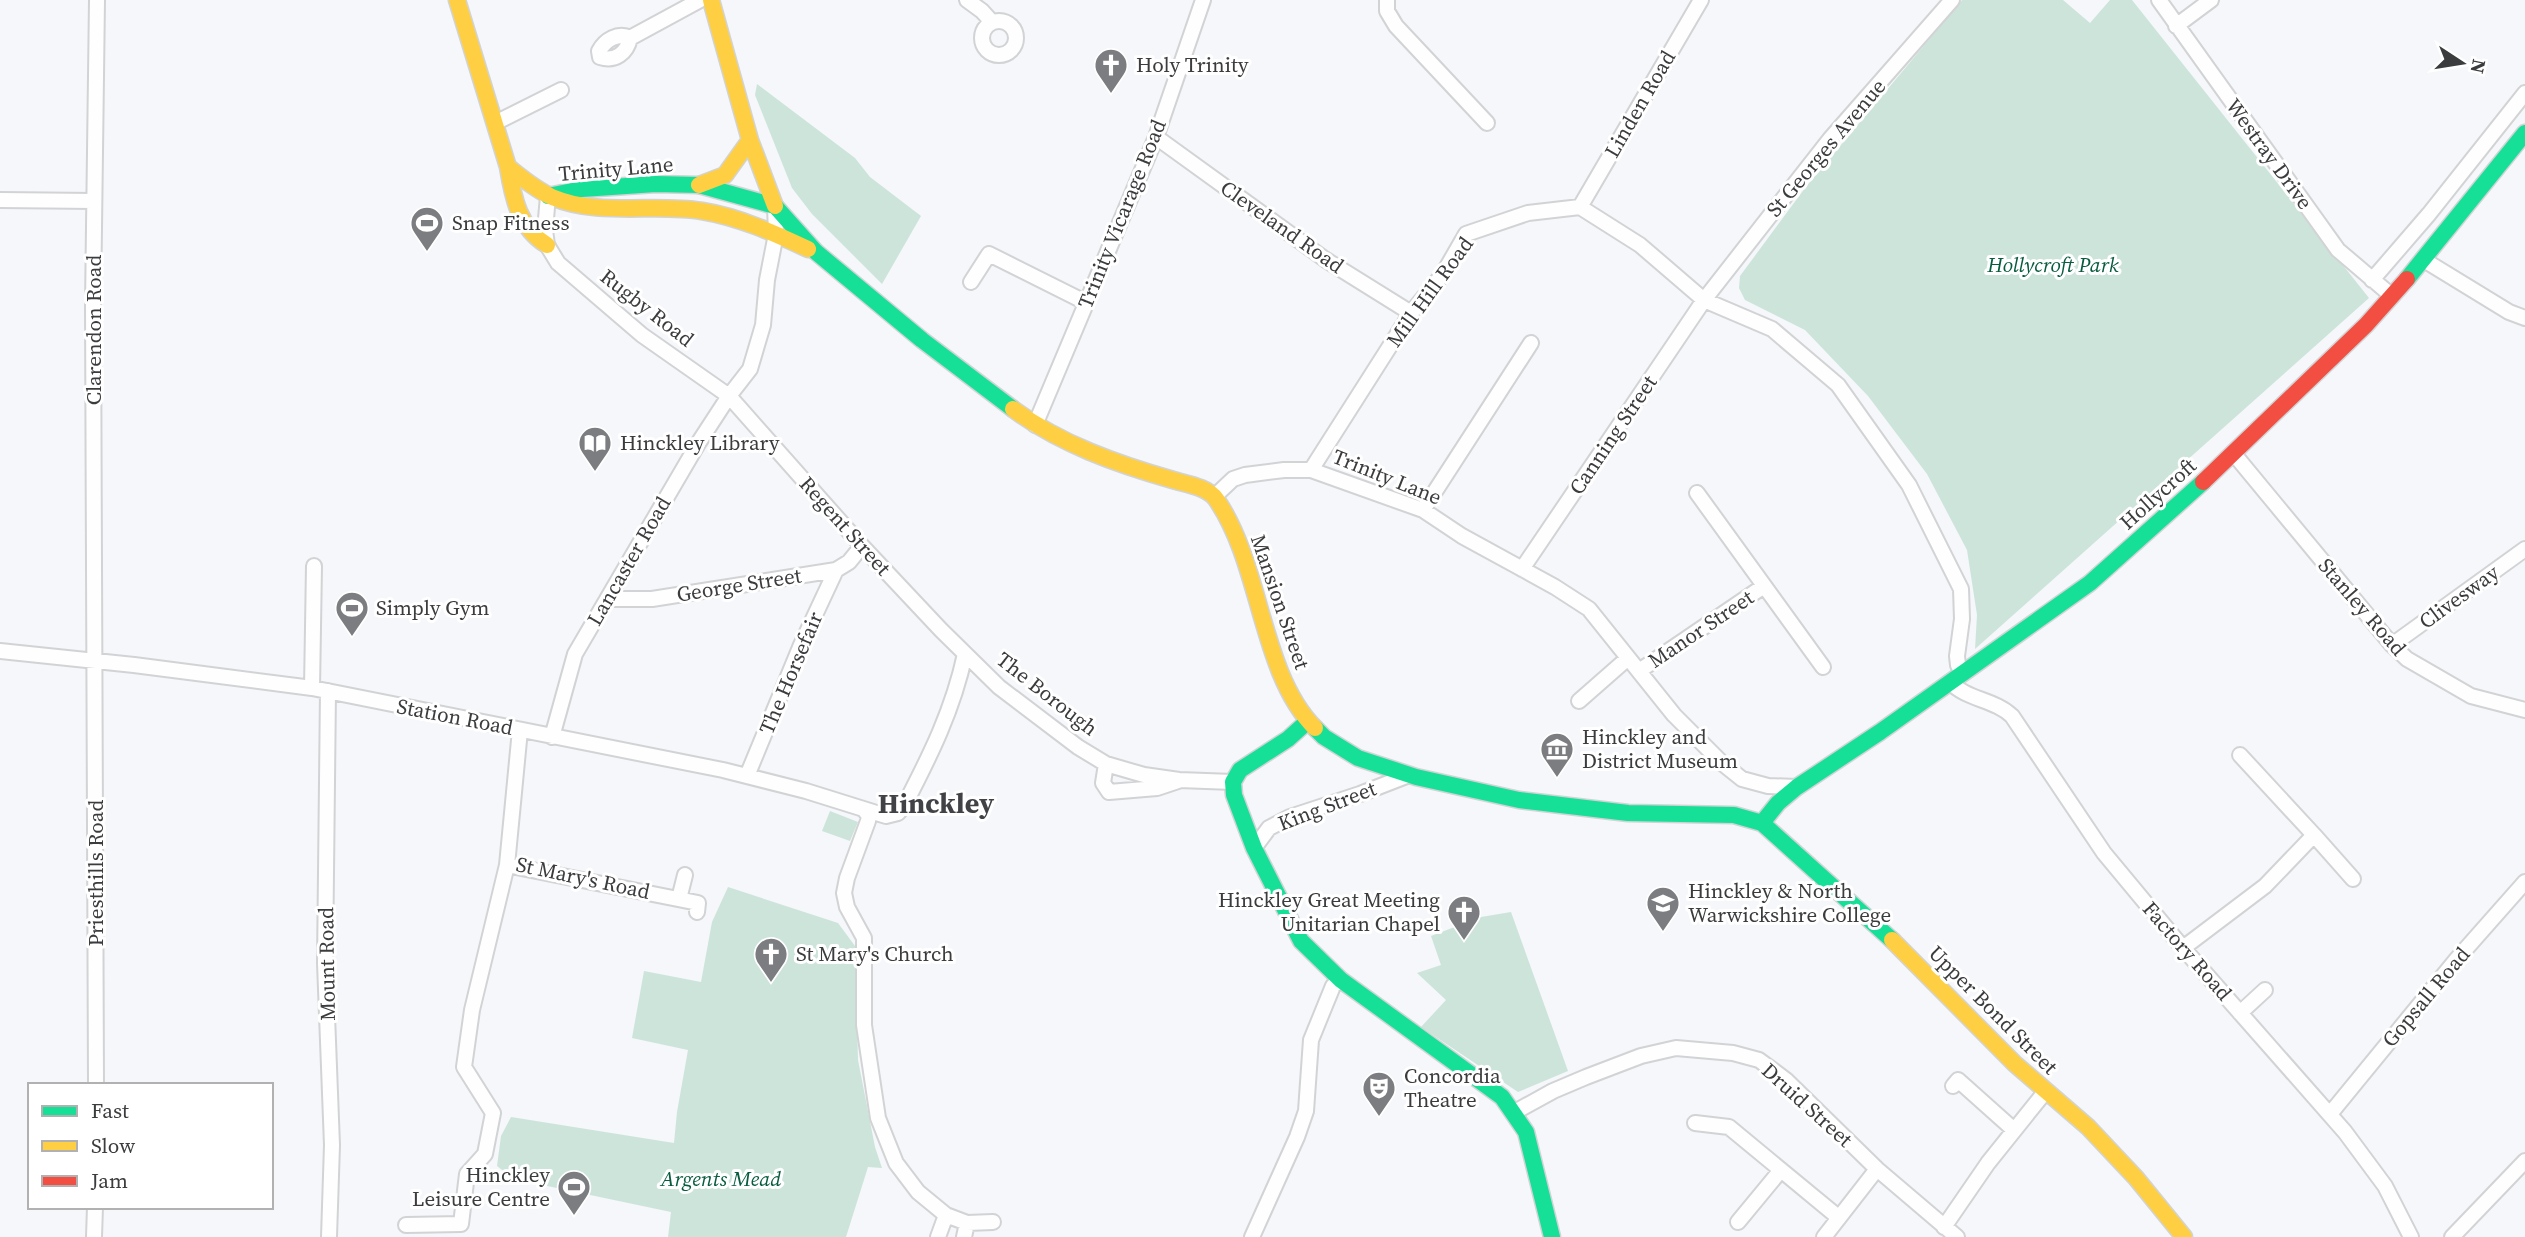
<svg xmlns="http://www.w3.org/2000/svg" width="2525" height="1237" font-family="'Source Serif 4',serif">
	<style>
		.green { fill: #cde4da }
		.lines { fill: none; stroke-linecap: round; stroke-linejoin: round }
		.street-casing { stroke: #d2d3d5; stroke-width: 18 }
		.fast-casing { stroke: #d2d3d5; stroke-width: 19 }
		.slow-casing { stroke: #d2d3d5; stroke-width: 19 }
		.jam-casing { stroke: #d2d3d5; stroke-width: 19 }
		.street { stroke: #fefefe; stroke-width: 14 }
		.fast { stroke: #16e098; stroke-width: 16 }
		.slow { stroke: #ffcf43; stroke-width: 16 }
		.jam { stroke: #f24e42; stroke-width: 16 }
		.labels { text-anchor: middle; stroke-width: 6; stroke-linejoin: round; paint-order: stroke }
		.poi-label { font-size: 21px; fill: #3b3c3e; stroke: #fff; text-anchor: start }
		.street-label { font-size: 21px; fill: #3b3c3e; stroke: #fff }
		.park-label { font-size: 21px; font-style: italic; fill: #075c3e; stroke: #fff }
		.district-label { font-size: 28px; font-weight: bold; fill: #404246; stroke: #fff }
	</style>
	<rect width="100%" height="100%" fill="#f5f7fa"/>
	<!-- green -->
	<path class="green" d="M 1962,0 L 2063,0 L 2090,23 L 2110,0 L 2132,0 L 2369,298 L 1975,649 L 1977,615 L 1967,550 L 1927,474 L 1868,396 L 1805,330 L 1745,300 L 1739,288 L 1740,276 L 1805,188 Z
		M 757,84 L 855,158 L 870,177 L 921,216 L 882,284 L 812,214 L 792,188 L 755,95 Z
		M 830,811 L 858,822 L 850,841 L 822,831 Z
		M 728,887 L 838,923 L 855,946 L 858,1060 L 875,1147 L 882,1168 L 868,1167 L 846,1237 L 668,1237 L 671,1212 L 514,1179 L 497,1166 L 501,1136 L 511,1117 L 674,1143 L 677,1112 L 688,1050 L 632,1038 L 644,971 L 701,982 L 712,922 Z
		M 1511,912 L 1568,1071 L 1518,1092 L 1421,1027 L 1446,1000 L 1417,973 L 1441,965 L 1431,936 L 1481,917 Z"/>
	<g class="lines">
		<defs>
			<path id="street" d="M 967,0 L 982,11 L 992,22
				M 1387,0 L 1387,11 L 1396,26 L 1487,123
				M 2159,0 L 2338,250 L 2392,296
				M982 38a17 17 0 1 1 34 0a17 17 0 1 1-34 0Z
				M 2176,26 L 2211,0
				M 630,38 C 627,53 615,62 600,57 L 599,51 C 605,40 618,32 630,38 L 700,0
				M 495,123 L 561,90
				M 1156,137 L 1326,260 L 1411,313
				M 548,196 L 545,230 L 547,245 L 558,263 L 642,335 L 729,396 L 862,546 L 941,630 L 999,687 L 1078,747 L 1106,764 L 1144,775 L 1179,780 L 1233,782
				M 0,200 L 94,201
				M 1580,207 L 1701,0
				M 2424,260 L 2509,312 L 2525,318
				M 2372,280 L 2429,214 L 2525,93
				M 971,282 L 989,254 L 1087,303
				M 1035,425 L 1156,137 L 1203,0
				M 2234,454 L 2392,645 L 2407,659 L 2471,696 L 2525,710
				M 1311,470 L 1411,313 L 1443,274 L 1466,234 L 1528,213 L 1580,207 L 1640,245 L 1704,300 L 1772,329 L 1838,385 L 1909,485 L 1961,589 L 1962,619 L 1957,656 L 1958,665 L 1962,673
				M 1697,493 L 1823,667
				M 1215,496 L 1233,479 L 1245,475 L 1284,470 L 1311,470 L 1423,510 L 1462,536 L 1555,587 L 1589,609 L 1674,715 L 1722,763 L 1742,779 L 1768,786 L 1797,787
				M 1423,510 L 1531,343
				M 1522,569 L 1704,300 L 1830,139 L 1952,0
				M 607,599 L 652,599 L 836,570 L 849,562 L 862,546
				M 2392,645 L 2525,549
				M 0,651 L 134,665 L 312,688 L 723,770 L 806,791 L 886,816 L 898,813 L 904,806 C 930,756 953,710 965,654
				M 1639,671 L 1764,586
				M 1950,682 C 1967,700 1994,699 2012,716 L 2104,853 L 2183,948 L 2345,1132 L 2385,1186 L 2411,1237
				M 312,688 L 314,566
				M 328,691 L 325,963 L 332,1145 L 329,1237
				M 1579,701 L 1628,658
				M 552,737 L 575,654 L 699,442 L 729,396 L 750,369 L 763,325 L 767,280 L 776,234 L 775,206
				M 1106,764 L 1103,783 L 1109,792 L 1157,788 L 1178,781
				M 747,776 L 801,645 L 836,570
				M 865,811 L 869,816 L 868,821 L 847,878 L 844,893 L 847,907 L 864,938 L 864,1025 L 878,1118 L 896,1163 L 918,1192 L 946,1215 L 967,1223 L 993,1222
				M 2314,835 L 2353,879
				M 1254,848 L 1269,828 L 1290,817 L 1360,794 L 1409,775
				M 507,865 L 698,903 L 697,912
				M 679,899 L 685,875
				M 2183,948 L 2265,886 L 2314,835 L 2240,755
				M 2240,1013 L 2265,990
				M 96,1085 L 93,304 L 97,0
				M 1953,1086 L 1958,1080 L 2014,1130
				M 1513,1113 L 1553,1091 L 1586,1077 L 1641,1056 L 1676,1048 L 1733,1053 L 1759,1060 L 1786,1080 L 1877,1169 L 1957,1237
				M 2330,1114 L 2456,960 L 2525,882
				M 1695,1123 L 1729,1127 L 1838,1217
				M 1738,1222 L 1781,1170
				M 406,1225 L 461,1224 L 467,1174 L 485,1154 L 493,1113 L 464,1067 L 472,1010 L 507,865 L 520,730
				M 1944,1227 L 1988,1163 L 2045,1092
				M 94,1237 L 95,1207
				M 938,1237 L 946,1215
				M 964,1237 L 967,1223
				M 1252,1237 L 1297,1137 L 1306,1111 L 1311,1040 L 1333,986 L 1341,980
				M 1824,1237 L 1877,1169
				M 2452,1237 L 2525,1161"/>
			<path id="fast" d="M 548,196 L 582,189 L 656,184 L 699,185 L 775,206 L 816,252 L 922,340 L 1013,409
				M 2407,279 L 2525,133
				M 1308,721 L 1288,739 L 1240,770 L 1233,782 L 1234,795 L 1254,848 L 1301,941 L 1341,980 L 1502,1097 L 1526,1132 L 1552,1237
				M 1315,728 L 1324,737 L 1358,758 L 1416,777 L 1519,800 L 1628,813 L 1734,815 L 1762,823 L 1892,940
				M 1762,823 L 1778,803 L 1797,787 L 1880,732 L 2090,583 L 2203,482"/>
			<path id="slow" d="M 457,0 L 508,167 C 522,178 536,190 552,197 C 599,217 653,203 702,211 C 739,217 774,233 808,249
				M 711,0 L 750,140 L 775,206
				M 508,167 C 513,198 519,228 547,245
				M 699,185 L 725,175 L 750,140
				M 1013,409 C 1060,444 1117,464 1173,480 C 1186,484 1208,487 1216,499 C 1262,565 1260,673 1315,728
				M 1892,940 L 2015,1064 L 2088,1127 L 2136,1178 L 2184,1237"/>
			<path id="jam" d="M 2203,482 L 2366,325 L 2407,279"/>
		</defs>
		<!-- street casing -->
		<use href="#street" class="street-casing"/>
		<!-- fast casing -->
		<use href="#fast" class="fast-casing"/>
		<!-- slow casing -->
		<use href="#slow" class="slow-casing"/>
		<!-- jam casing -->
		<use href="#jam" class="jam-casing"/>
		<!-- street -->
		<use href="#street" class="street"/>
		<!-- fast -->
		<use href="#fast" class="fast"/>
		<!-- slow -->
		<use href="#slow" class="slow"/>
		<!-- jam -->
		<use href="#jam" class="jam"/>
	</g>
	<!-- icons -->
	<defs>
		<symbol id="church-pin" viewBox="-11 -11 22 30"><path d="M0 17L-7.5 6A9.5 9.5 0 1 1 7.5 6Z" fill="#7c7d80" stroke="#fff"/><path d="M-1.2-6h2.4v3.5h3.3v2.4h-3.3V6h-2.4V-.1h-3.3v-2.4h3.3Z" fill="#fff"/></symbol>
		<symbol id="stadium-pin" viewBox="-11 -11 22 30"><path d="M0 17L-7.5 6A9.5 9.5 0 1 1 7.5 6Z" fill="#7c7d80" stroke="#fff"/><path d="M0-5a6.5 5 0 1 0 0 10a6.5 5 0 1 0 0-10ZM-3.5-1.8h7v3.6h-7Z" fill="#fff"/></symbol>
		<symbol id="library-pin" viewBox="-11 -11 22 30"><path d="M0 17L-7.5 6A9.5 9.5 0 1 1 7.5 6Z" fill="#7c7d80" stroke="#fff"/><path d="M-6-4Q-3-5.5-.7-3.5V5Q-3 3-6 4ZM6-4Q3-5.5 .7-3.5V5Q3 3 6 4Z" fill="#fff"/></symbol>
		<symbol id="museum-pin" viewBox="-11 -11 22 30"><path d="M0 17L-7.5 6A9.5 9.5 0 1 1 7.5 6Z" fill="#7c7d80" stroke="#fff"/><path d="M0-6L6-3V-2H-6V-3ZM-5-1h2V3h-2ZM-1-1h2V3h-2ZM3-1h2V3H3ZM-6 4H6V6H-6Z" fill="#fff"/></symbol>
		<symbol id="university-pin" viewBox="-11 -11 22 30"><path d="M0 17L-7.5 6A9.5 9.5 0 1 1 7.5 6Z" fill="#7c7d80" stroke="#fff"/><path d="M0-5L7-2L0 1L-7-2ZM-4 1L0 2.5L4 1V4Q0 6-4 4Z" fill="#fff"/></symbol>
		<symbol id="theatre-pin" viewBox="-11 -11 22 30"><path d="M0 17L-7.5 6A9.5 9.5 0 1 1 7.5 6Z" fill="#7c7d80" stroke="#fff"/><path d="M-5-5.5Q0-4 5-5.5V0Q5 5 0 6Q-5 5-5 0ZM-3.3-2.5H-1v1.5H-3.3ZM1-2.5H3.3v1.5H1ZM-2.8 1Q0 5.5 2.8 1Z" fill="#fff"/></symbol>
	</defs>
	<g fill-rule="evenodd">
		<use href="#church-pin" x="1092" y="46" width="38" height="52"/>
		<use href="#stadium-pin" x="408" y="204" width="38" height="52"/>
		<use href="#library-pin" x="576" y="424" width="38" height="52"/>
		<use href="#stadium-pin" x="333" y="589" width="38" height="52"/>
		<use href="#museum-pin" x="1538" y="730" width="38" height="52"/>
		<use href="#university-pin" x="1644" y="884" width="38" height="52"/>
		<use href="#church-pin" x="1445" y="893" width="38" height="52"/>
		<use href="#church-pin" x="752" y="935" width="38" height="52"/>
		<use href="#theatre-pin" x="1360" y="1069" width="38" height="52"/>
		<use href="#stadium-pin" x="555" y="1168" width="38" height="52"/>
	</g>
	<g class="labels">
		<!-- poi labels -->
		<g class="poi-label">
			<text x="1136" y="72">Holy Trinity</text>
			<text x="452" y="230">Snap Fitness</text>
			<text x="620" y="450">Hinckley Library</text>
			<text x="376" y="615">Simply Gym</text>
			<text x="1582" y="744">Hinckley and<tspan x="1582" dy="24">District Museum</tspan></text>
			<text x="1688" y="898">Hinckley &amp; North<tspan x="1688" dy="24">Warwickshire College</tspan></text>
			<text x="1440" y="907" text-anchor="end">Hinckley Great Meeting<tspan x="1440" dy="24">Unitarian Chapel</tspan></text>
			<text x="796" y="961">St Mary's Church</text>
			<text x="1404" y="1083">Concordia<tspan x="1404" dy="24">Theatre</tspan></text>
			<text x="550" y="1182" text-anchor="end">Hinckley<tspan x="550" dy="24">Leisure Centre</tspan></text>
		</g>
		<!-- street labels -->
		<g class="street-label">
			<text transform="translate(1640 104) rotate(-60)" y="7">Linden Road</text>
			<text transform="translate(1826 148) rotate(-50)" y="7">St Georges Avenue</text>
			<text transform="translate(2269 154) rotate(54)" y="7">Westray Drive</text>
			<text transform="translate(616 169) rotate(-5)" y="7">Trinity Lane</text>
			<text transform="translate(1122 214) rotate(-68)" y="7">Trinity Vicarage Road</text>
			<text transform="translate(1282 227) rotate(35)" y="7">Cleveland Road</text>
			<text transform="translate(1430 292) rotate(-54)" y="7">Mill Hill Road</text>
			<text transform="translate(647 308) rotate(38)" y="7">Rugby Road</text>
			<text transform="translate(94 330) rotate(-90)" y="7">Clarendon Road</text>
			<text transform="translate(1613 435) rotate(-56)" y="7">Canning Street</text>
			<text transform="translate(1387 477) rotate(22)" y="7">Trinity Lane</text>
			<text transform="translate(2158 494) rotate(-42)" y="7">Hollycroft</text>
			<text transform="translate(845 526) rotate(48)" y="7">Regent Street</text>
			<text transform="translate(629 561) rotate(-60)" y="7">Lancaster Road</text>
			<text transform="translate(739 585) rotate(-9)" y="7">George Street</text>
			<text transform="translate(2459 597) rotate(-36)" y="7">Clivesway</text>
			<text transform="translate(1280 602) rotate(71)" y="7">Mansion Street</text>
			<text transform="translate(2362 607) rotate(49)" y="7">Stanley Road</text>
			<text transform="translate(1701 629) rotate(-34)" y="7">Manor Street</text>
			<text transform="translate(791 673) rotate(-67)" y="7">The Horsefair</text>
			<text transform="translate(1047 694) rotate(38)" y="7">The Borough</text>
			<text transform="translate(455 717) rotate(11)" y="7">Station Road</text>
			<text transform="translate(1327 806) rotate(-21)" y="7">King Street</text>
			<text transform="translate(96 873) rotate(-90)" y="7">Priesthills Road</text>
			<text transform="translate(583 878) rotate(12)" y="7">St Mary's Road</text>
			<text transform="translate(2187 951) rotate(49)" y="7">Factory Road</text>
			<text transform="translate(327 964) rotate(-91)" y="7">Mount Road</text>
			<text transform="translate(2426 997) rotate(-50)" y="7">Gopsall Road</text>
			<text transform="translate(1993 1010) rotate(45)" y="7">Upper Bond Street</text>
			<text transform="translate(1807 1105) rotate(42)" y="7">Druid Street</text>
		</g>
		<!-- park labels -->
		<g class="park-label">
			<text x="2053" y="272">Hollycroft Park</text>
			<text x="721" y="1186">Argents Mead</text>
		</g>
		<!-- district labels -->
		<g class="district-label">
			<text x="936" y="813">Hinckley</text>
		</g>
	</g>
	<!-- legend -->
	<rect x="28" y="1083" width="245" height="126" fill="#ffffff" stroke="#b1b1b2" stroke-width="2"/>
	<rect x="42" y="1106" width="35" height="10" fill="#16e098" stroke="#b1b1b2" stroke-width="2"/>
	<text x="91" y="1118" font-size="21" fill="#3b3c3e">Fast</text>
	<rect x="42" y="1141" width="35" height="10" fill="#ffcf43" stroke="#b1b1b2" stroke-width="2"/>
	<text x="91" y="1153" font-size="21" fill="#3b3c3e">Slow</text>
	<rect x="42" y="1176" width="35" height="10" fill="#f24e42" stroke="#b1b1b2" stroke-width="2"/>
	<text x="91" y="1188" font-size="21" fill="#3b3c3e">Jam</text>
	<!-- north arrow -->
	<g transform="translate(2462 63) rotate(102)" stroke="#ffffff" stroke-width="5" paint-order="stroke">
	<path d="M0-5L12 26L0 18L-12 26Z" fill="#3b3c3e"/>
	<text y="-10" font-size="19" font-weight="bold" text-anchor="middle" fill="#3b3c3e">N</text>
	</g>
</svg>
